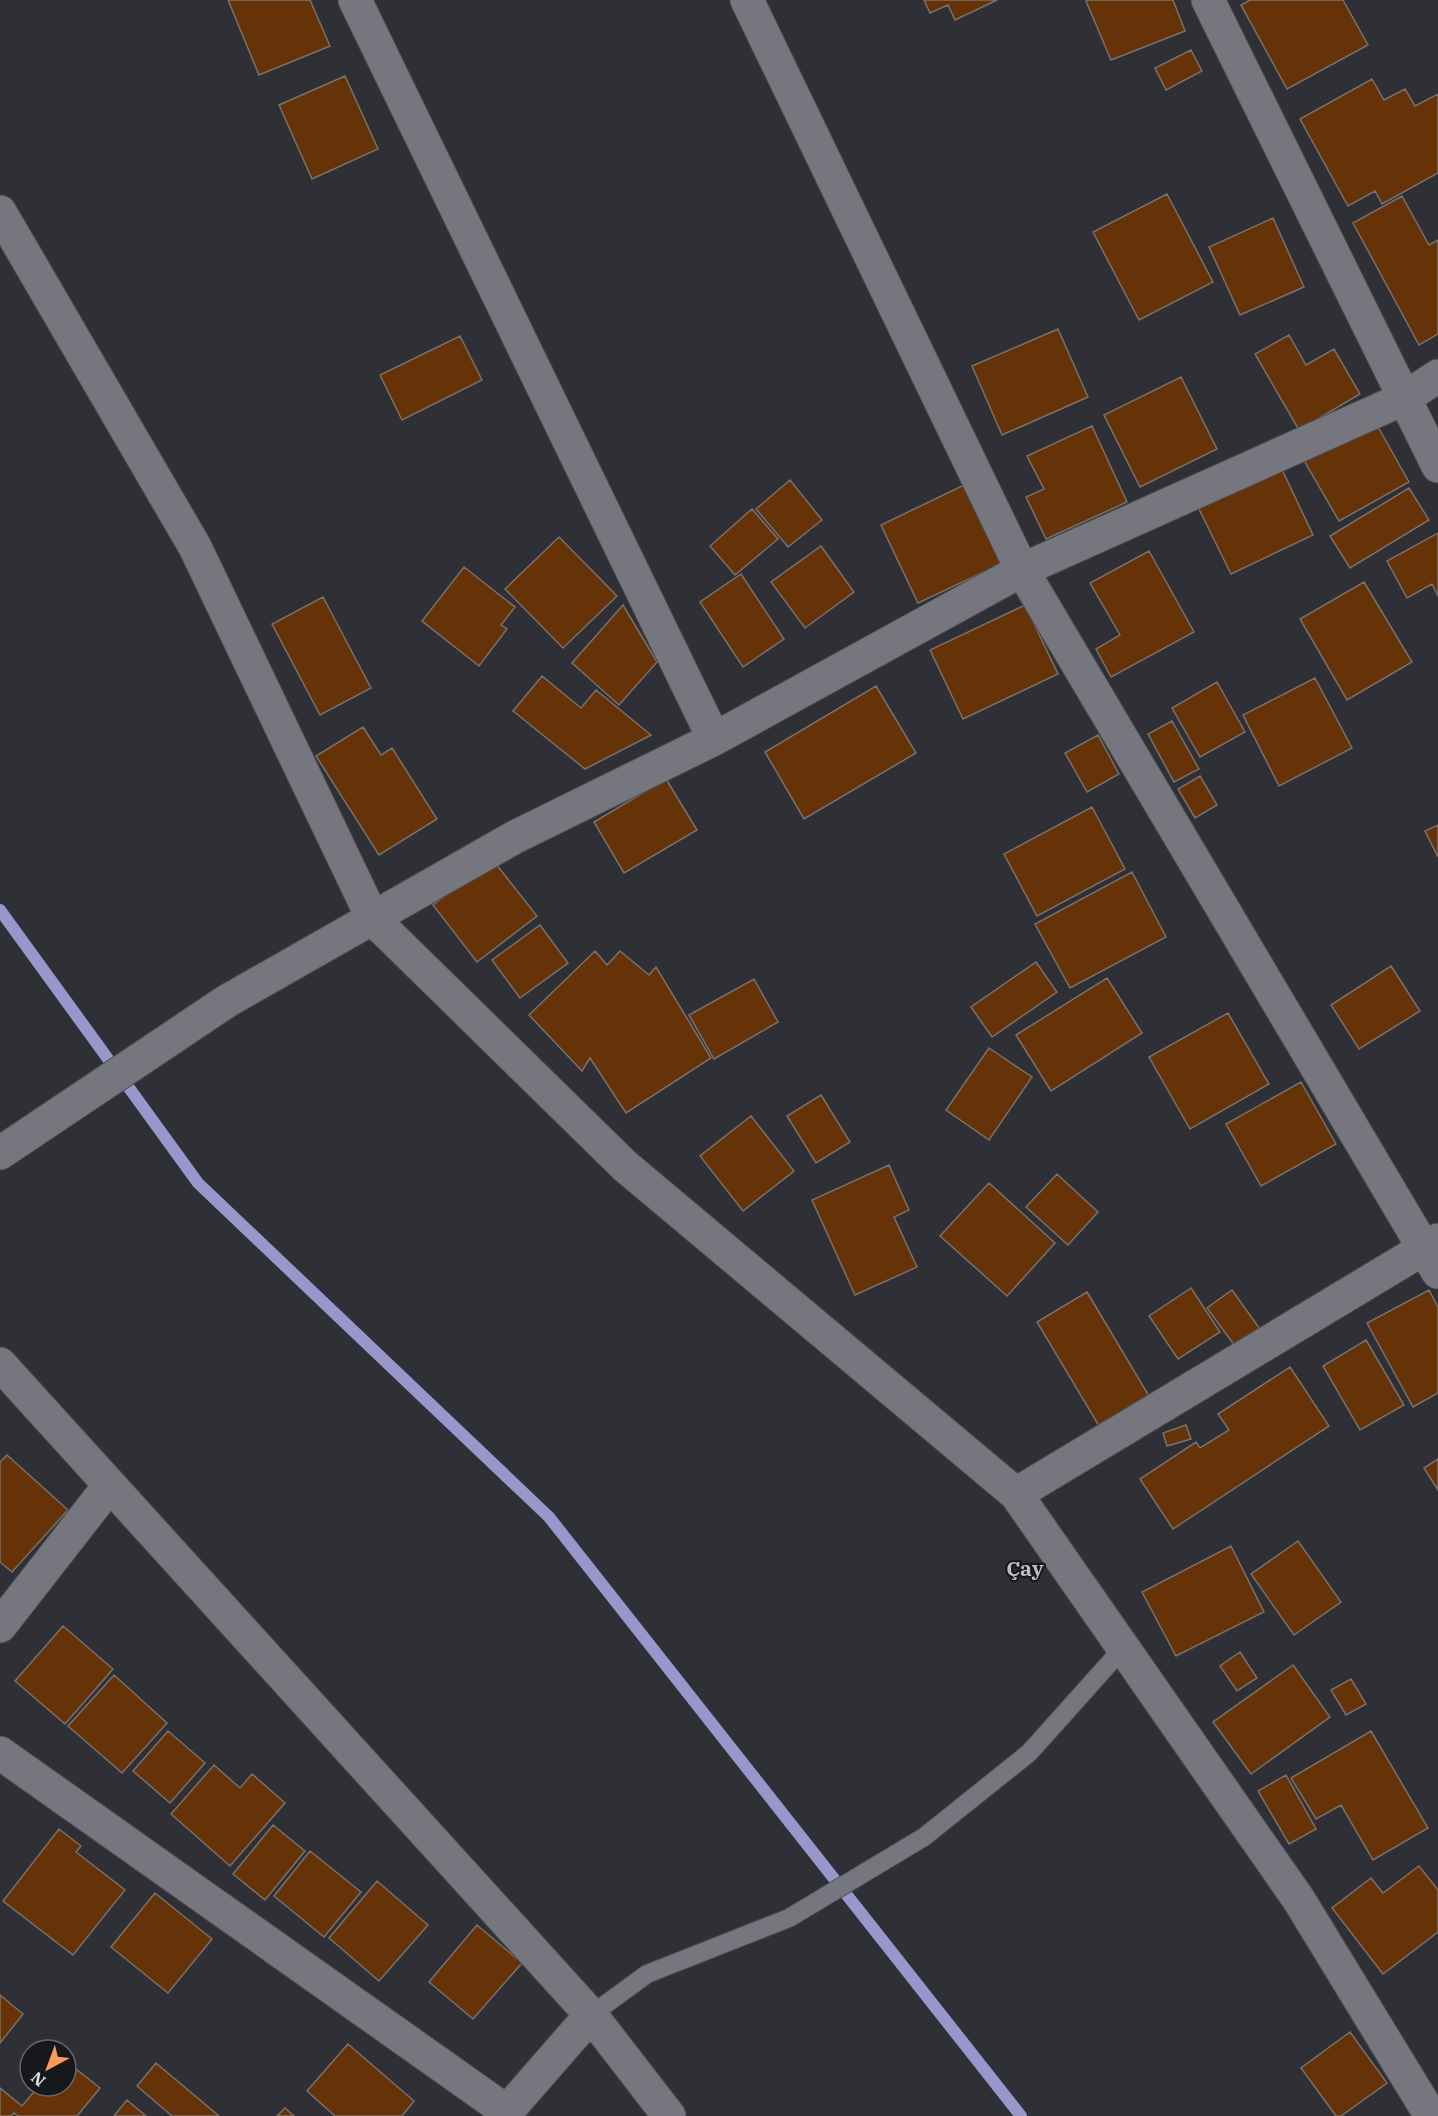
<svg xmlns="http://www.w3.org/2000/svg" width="1438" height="2116" font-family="'IBM Plex Serif',serif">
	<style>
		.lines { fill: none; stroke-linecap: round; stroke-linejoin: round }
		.stream { stroke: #9996cb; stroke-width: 12 }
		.building { fill: #663309; stroke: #79716b; stroke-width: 1.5 }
		.lane-casing { stroke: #4b4c52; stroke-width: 20 }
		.street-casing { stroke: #4b4c52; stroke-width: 35 }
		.secondary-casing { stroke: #4b4c52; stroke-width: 35 }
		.lane { stroke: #76767f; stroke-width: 18 }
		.street { stroke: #76767f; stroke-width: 33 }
		.secondary { stroke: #76767f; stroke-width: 33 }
		.labels { text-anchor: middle; stroke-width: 4.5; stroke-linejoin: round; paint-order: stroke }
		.district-label { font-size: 21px; font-weight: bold; fill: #bdbdc6; stroke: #17181b }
	</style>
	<rect width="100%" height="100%" fill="#2f2f36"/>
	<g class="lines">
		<!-- stream -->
		<path class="stream" d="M 0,910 L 198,1183 L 549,1517 L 1021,2116"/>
	</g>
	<!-- building -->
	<path class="building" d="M 228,0 L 310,0 L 330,46 L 259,75 Z
		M 924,0 L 997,0 L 955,20 L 948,5 L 930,13 Z
		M 1088,0 L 1173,0 L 1185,31 L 1111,60 L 1086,1 Z
		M 1250,0 L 1343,0 L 1368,45 L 1287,89 L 1241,5 Z
		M 1191,50 L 1202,71 L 1166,90 L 1155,68 Z
		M 345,76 L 378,149 L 312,179 L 279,105 Z
		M 1372,79 L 1384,100 L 1405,89 L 1415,106 L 1438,94 L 1438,173 L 1382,204 L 1375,191 L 1348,206 L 1300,119 Z
		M 1167,194 L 1213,282 L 1139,320 L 1093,232 Z
		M 1402,196 L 1429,245 L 1438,240 L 1438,334 L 1419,345 L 1353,223 Z
		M 1273,218 L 1304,287 L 1240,315 L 1209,247 Z
		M 1058,329 L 1088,397 L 1002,435 L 972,366 Z
		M 1289,335 L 1306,365 L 1334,349 L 1360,394 L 1299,430 L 1255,354 Z
		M 460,336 L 482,380 L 402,420 L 380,375 Z
		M 1181,377 L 1217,449 L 1140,487 L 1104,415 Z
		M 1373,418 L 1409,482 L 1339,521 L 1302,457 Z
		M 1092,426 L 1127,502 L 1046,539 L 1026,497 L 1044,489 L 1027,456 Z
		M 1278,461 L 1313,535 L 1231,574 L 1195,501 Z
		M 790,480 L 822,520 L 788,547 L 756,509 Z
		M 964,485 L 1001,564 L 918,603 L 881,525 Z
		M 1409,488 L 1429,520 L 1350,568 L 1330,536 Z
		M 752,509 L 778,539 L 735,575 L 710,546 Z
		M 1438,533 L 1438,596 L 1432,584 L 1407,598 L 1387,561 Z
		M 559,537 L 617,596 L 563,648 L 505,589 Z
		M 821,546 L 854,592 L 805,628 L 771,582 Z
		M 1149,551 L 1194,632 L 1111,677 L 1096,649 L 1120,635 L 1090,583 Z
		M 464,567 L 515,607 L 501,625 L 507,629 L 479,666 L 422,621 Z
		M 741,574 L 784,639 L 743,667 L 700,602 Z
		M 1364,582 L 1412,662 L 1347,700 L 1300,619 Z
		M 323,597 L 371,688 L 320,715 L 272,624 Z
		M 623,605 L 657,662 L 619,705 L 572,663 Z
		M 1025,605 L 1058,674 L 963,719 L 930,650 Z
		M 542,676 L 581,708 L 596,690 L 651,735 L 585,769 L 513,711 Z
		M 1315,678 L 1352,748 L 1279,786 L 1243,715 Z
		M 1217,682 L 1245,732 L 1200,757 L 1172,708 Z
		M 876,686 L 916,753 L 804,819 L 765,752 Z
		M 1172,721 L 1199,769 L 1174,782 L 1148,734 Z
		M 363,727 L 381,755 L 392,748 L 437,819 L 379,855 L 316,756 Z
		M 1098,735 L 1119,774 L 1087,792 L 1065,753 Z
		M 1200,776 L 1217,805 L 1195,818 L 1178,789 Z
		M 666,779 L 697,830 L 624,873 L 594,822 Z
		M 1092,807 L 1125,869 L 1037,916 L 1004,854 Z
		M 1438,825 L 1438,857 L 1425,831 Z
		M 492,859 L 537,916 L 477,962 L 433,905 Z
		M 1132,872 L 1166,937 L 1070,988 L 1035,924 Z
		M 540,925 L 568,963 L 520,998 L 492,960 Z
		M 595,951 L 607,965 L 620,951 L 649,975 L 656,967 L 711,1058 L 626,1113 L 590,1058 L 582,1071 L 529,1015 Z
		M 1036,962 L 1057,992 L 992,1037 L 971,1007 Z
		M 1391,966 L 1420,1011 L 1359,1049 L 1331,1005 Z
		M 1107,978 L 1142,1033 L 1051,1091 L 1016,1035 Z
		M 754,979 L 778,1022 L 714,1059 L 689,1015 Z
		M 1228,1013 L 1269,1084 L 1190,1129 L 1149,1057 Z
		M 989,1048 L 1032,1077 L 989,1140 L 946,1110 Z
		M 1301,1082 L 1336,1144 L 1261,1186 L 1226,1124 Z
		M 821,1095 L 850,1142 L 816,1163 L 787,1116 Z
		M 751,1116 L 794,1171 L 743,1211 L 700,1156 Z
		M 889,1165 L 909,1210 L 894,1217 L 917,1267 L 855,1295 L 812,1200 Z
		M 1057,1174 L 1098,1212 L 1068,1245 L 1026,1207 Z
		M 989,1183 L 1055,1243 L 1007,1296 L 940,1236 Z
		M 1191,1288 L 1220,1332 L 1178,1359 L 1149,1316 Z
		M 1232,1290 L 1260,1329 L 1235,1346 L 1207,1308 Z
		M 1429,1290 L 1438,1307 L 1438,1393 L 1413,1407 L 1367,1323 Z
		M 1087,1292 L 1152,1401 L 1102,1431 L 1037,1322 Z
		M 1366,1340 L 1404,1405 L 1360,1430 L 1323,1366 Z
		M 1290,1367 L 1329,1426 L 1173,1529 L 1140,1479 L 1196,1442 L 1200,1448 L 1229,1430 L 1218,1414 Z
		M 1186,1425 L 1191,1439 L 1167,1446 L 1163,1433 Z
		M 7,1455 L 68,1510 L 12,1572 L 0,1562 L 0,1462 Z
		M 1438,1459 L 1438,1490 L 1424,1468 Z
		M 1298,1541 L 1341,1602 L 1294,1635 L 1251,1574 Z
		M 1231,1546 L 1264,1612 L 1176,1656 L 1142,1592 Z
		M 63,1626 L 113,1669 L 65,1724 L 15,1681 Z
		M 1240,1652 L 1257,1678 L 1237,1691 L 1220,1666 Z
		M 1293,1665 L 1330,1717 L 1251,1774 L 1213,1722 Z
		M 114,1675 L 167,1723 L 122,1773 L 68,1726 Z
		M 1351,1679 L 1366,1704 L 1346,1715 L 1331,1690 Z
		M 168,1731 L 205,1763 L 170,1803 L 133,1771 Z
		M 1371,1731 L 1428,1828 L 1373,1860 L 1341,1805 L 1316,1819 L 1291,1778 Z
		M 214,1765 L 240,1788 L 252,1774 L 285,1803 L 230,1866 L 171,1814 Z
		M 1286,1775 L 1316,1829 L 1289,1844 L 1258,1791 Z
		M 273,1825 L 305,1851 L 265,1900 L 233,1874 Z
		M 59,1829 L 81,1846 L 76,1852 L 125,1890 L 73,1955 L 3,1901 Z
		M 310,1851 L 361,1892 L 324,1937 L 274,1896 Z
		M 1419,1866 L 1438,1890 L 1438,1932 L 1383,1974 L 1332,1908 L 1371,1878 L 1383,1893 Z
		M 377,1881 L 428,1925 L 379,1981 L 329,1938 Z
		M 155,1893 L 212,1939 L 168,1993 L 111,1947 Z
		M 477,1925 L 522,1963 L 473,2019 L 429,1982 Z
		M 0,1995 L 23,2014 L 0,2043 Z
		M 1350,2032 L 1387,2083 L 1341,2116 L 1336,2116 L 1301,2068 Z
		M 348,2044 L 414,2101 L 402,2116 L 335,2116 L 307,2091 Z
		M 66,2061 L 100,2088 L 77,2116 L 18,2116 L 14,2113 L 11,2116 L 0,2116 L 0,2088 L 22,2106 L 39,2086 L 66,2086 Z
		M 156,2063 L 219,2116 L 172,2116 L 137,2086 Z
		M 127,2100 L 146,2116 L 114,2116 Z
		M 285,2108 L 294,2116 L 277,2116 Z"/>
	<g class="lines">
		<defs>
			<path id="lane" d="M 591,2015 L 647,1974 L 789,1918 L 924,1837 L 1029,1753 L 1123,1648"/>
			<path id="street" d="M 355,0 L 714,739
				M 747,0 L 1022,570 L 1438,1272
				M 0,212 L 195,547 L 373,919 L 625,1166 L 1016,1494 L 1299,1900 L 1431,2116
				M 0,1153 L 227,1001 L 515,837 L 714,739 L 1022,570 L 1403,399 L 1438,376
				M 0,1364 L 591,2015 L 669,2116
				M 1016,1494 L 1438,1240
				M 0,1626 L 110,1485
				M 0,1753 L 506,2111
				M 503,2116 L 591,2015"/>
			<path id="secondary" d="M 1208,0 L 1438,466"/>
		</defs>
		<!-- lane casing -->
		<use href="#lane" class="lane-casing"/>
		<!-- street casing -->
		<use href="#street" class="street-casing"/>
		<!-- secondary casing -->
		<use href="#secondary" class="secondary-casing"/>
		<!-- lane -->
		<use href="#lane" class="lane"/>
		<!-- street -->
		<use href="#street" class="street"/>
		<!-- secondary -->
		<use href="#secondary" class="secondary"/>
	</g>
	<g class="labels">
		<!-- district labels -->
		<g class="district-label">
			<text x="1025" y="1576">Çay</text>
		</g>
	</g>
	<!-- north arrow -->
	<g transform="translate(48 2068) rotate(221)"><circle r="28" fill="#17181b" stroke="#67686c" stroke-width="1.5"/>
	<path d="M0-4.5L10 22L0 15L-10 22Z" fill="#fe9b58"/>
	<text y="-9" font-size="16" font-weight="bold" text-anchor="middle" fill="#e0e1e5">N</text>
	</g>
</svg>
